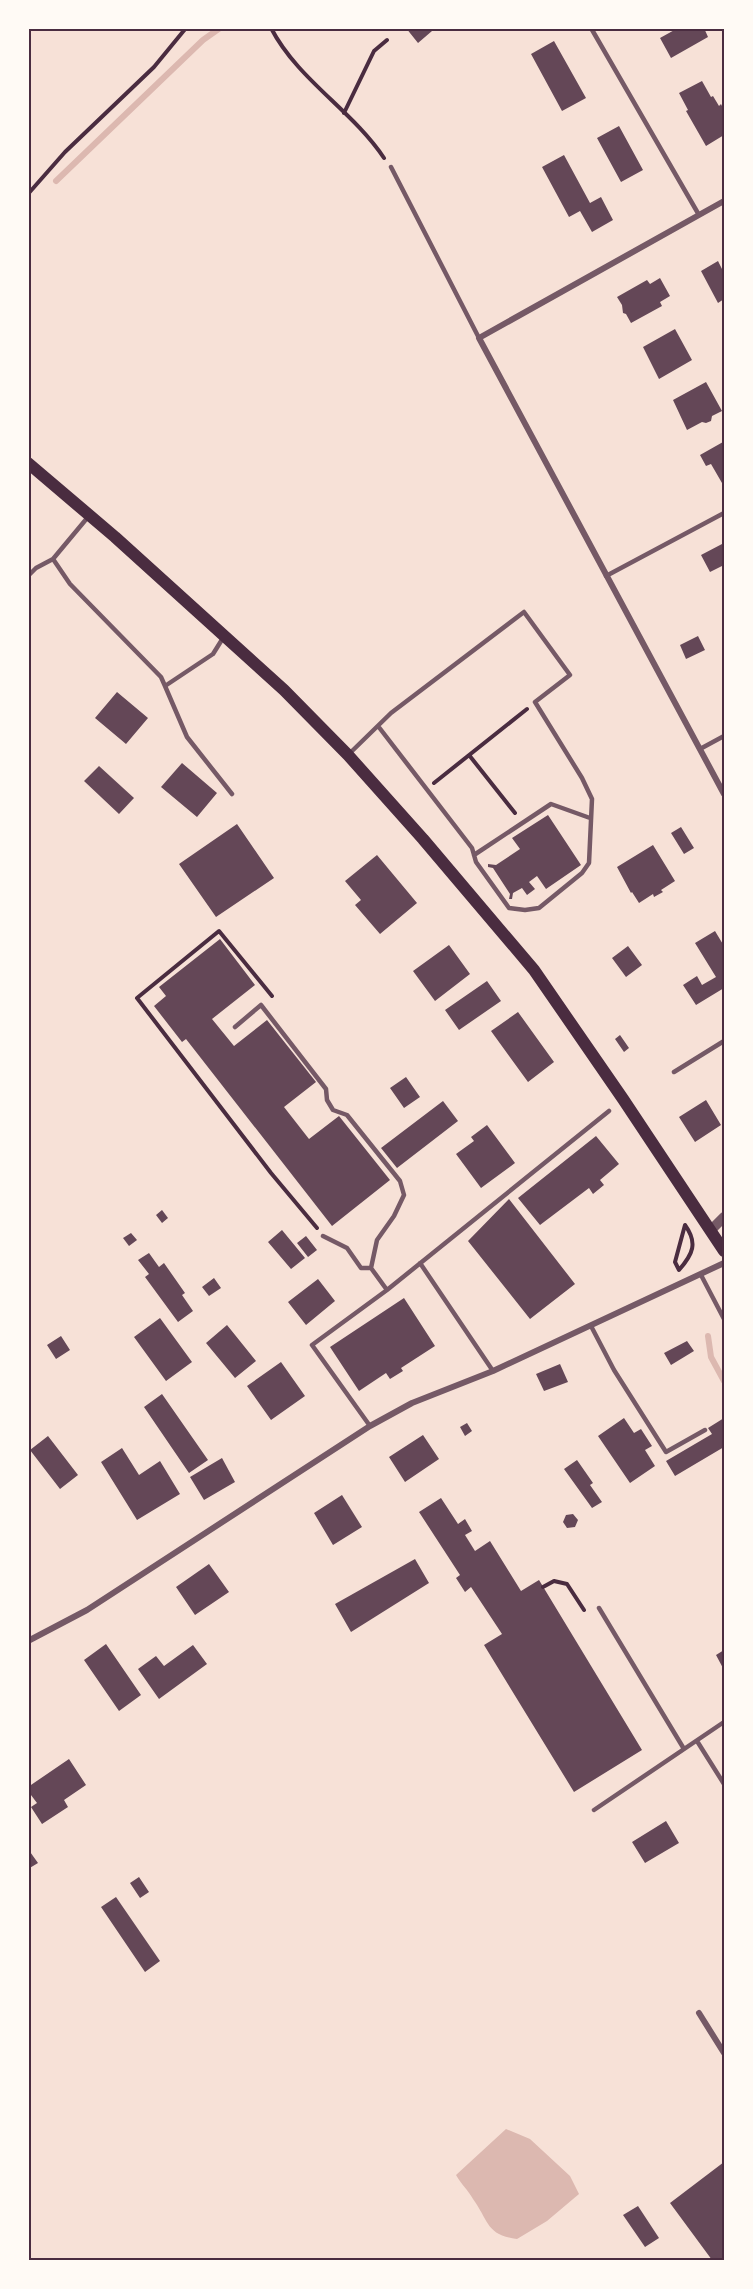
<svg xmlns="http://www.w3.org/2000/svg" width="753" height="2289" font-family="'PT Sans',sans-serif">
	<style>
		.water { fill: #dcb8b0 }
		.lines { fill: none; stroke-linecap: round; stroke-linejoin: round }
		.stream { stroke: #dcb8b0; stroke-width: 6 }
		.building { fill: #644757 }
		.path { stroke: #4a2c40; stroke-width: 4 }
		.service { stroke: #755966; stroke-width: 4.5 }
		.minor { stroke: #755966; stroke-width: 6 }
		.tertiary { stroke: #755966; stroke-width: 10 }
		.secondary { stroke: #4a2c40; stroke-width: 12 }
		.neatline { fill: none; stroke: #4a2c40; stroke-width: 2 }
	</style>
	<rect width="100%" height="100%" fill="#f7e1d7"/>
	<!-- water -->
	<path class="water" d="M 506,2129 L 530,2139 L 570,2176 L 579,2194 L 547,2221 L 517,2239 C 486,2235 489,2221 473,2199 C 468,2190 461,2184 456,2175 Z"/>
	<g class="lines">
		<!-- stream -->
		<path class="stream" d="M 56,181 L 203,40 L 220,28
			M 708,1336 L 711,1357 L 724,1381"/>
	</g>
	<!-- building -->
	<path class="building" d="M 406,28 L 430,28 L 432,31 L 418,43 Z
		M 678,28 L 704,28 L 708,37 L 671,58 L 660,38 Z
		M 554,41 L 586,98 L 562,111 L 531,54 Z
		M 702,81 L 711,97 L 713,96 L 719,106 L 721,104 L 724,110 L 724,135 L 706,146 L 686,111 L 688,110 L 679,93 Z
		M 619,126 L 643,170 L 621,182 L 597,138 Z
		M 564,155 L 590,203 L 601,197 L 613,220 L 592,232 L 580,211 L 569,217 L 542,167 Z
		M 718,261 L 724,273 L 724,299 L 718,303 L 701,271 Z
		M 660,278 L 670,296 L 660,302 L 662,306 L 631,323 L 626,314 L 623,313 L 622,305 L 617,297 L 647,280 L 650,284 Z
		M 675,329 L 692,360 L 659,379 L 643,347 Z
		M 706,382 L 722,411 L 712,416 L 711,421 L 706,423 L 702,422 L 687,430 L 673,400 Z
		M 723,442 L 724,482 L 722,483 L 711,464 L 706,466 L 700,455 Z
		M 722,544 L 724,549 L 724,565 L 710,572 L 701,555 Z
		M 698,636 L 705,650 L 686,659 L 680,645 Z
		M 117,692 L 148,718 L 126,744 L 95,718 Z
		M 182,763 L 217,793 L 197,817 L 161,787 Z
		M 99,766 L 134,798 L 119,814 L 84,781 Z
		M 548,815 L 581,865 L 546,889 L 537,876 L 529,882 L 535,889 L 527,895 L 522,888 L 513,893 L 512,899 L 509,899 L 510,894 L 493,868 L 488,867 L 488,864 L 496,865 L 520,849 L 512,838 Z
		M 237,824 L 274,878 L 216,917 L 179,864 Z
		M 681,827 L 694,848 L 684,854 L 671,833 Z
		M 653,845 L 675,881 L 661,890 L 663,892 L 654,897 L 653,894 L 639,903 L 632,892 L 631,893 L 617,867 Z
		M 377,855 L 417,903 L 380,934 L 355,905 L 361,900 L 345,881 Z
		M 715,931 L 724,946 L 724,988 L 696,1005 L 683,985 L 697,976 L 702,985 L 716,977 L 695,943 Z
		M 220,939 L 255,985 L 212,1019 L 234,1046 L 267,1020 L 316,1082 L 284,1107 L 309,1139 L 339,1116 L 390,1180 L 332,1226 L 186,1039 L 182,1042 L 154,1006 L 166,996 L 159,987 Z
		M 449,945 L 470,974 L 435,1001 L 413,971 Z
		M 628,946 L 642,965 L 626,977 L 612,958 Z
		M 487,981 L 501,1001 L 459,1030 L 445,1010 Z
		M 518,1012 L 554,1062 L 528,1082 L 491,1031 Z
		M 620,1035 L 629,1048 L 624,1052 L 615,1039 Z
		M 406,1077 L 420,1097 L 404,1108 L 390,1088 Z
		M 706,1100 L 721,1125 L 695,1142 L 679,1117 Z
		M 443,1101 L 458,1121 L 397,1168 L 381,1148 Z
		M 487,1125 L 515,1163 L 481,1188 L 456,1154 L 474,1141 L 471,1137 Z
		M 596,1136 L 619,1164 L 600,1180 L 604,1185 L 593,1194 L 589,1188 L 540,1225 L 518,1198 Z
		M 509,1199 L 575,1284 L 530,1319 L 468,1241 Z
		M 162,1210 L 168,1218 L 162,1223 L 156,1215 Z
		M 282,1230 L 305,1258 L 291,1269 L 268,1242 Z
		M 131,1233 L 137,1240 L 129,1246 L 123,1238 Z
		M 306,1236 L 317,1250 L 308,1257 L 297,1243 Z
		M 149,1253 L 159,1267 L 164,1263 L 185,1293 L 182,1295 L 193,1311 L 178,1322 L 145,1277 L 149,1274 L 138,1260 Z
		M 214,1278 L 221,1288 L 209,1296 L 202,1287 Z
		M 318,1279 L 335,1301 L 306,1325 L 288,1302 Z
		M 404,1298 L 435,1346 L 401,1368 L 403,1371 L 390,1379 L 386,1373 L 359,1391 L 330,1347 Z
		M 160,1318 L 192,1362 L 166,1381 L 134,1337 Z
		M 227,1325 L 256,1361 L 235,1378 L 206,1343 Z
		M 61,1336 L 70,1350 L 56,1359 L 47,1345 Z
		M 687,1341 L 694,1351 L 671,1365 L 664,1353 Z
		M 281,1362 L 305,1396 L 271,1420 L 247,1386 Z
		M 560,1364 L 568,1382 L 544,1391 L 536,1374 Z
		M 162,1394 L 208,1460 L 189,1473 L 144,1407 Z
		M 624,1418 L 634,1433 L 641,1429 L 652,1446 L 645,1450 L 655,1466 L 630,1483 L 598,1436 Z
		M 724,1418 L 724,1447 L 675,1476 L 666,1461 L 712,1434 L 708,1428 Z
		M 467,1423 L 472,1431 L 465,1436 L 460,1427 Z
		M 423,1435 L 439,1459 L 405,1482 L 389,1457 Z
		M 48,1436 L 78,1475 L 60,1489 L 30,1450 Z
		M 122,1448 L 139,1475 L 160,1461 L 180,1494 L 137,1520 L 101,1462 Z
		M 222,1458 L 235,1482 L 204,1500 L 190,1477 Z
		M 577,1460 L 593,1483 L 590,1485 L 602,1502 L 592,1508 L 564,1469 Z
		M 342,1495 L 362,1527 L 333,1545 L 314,1513 Z
		M 441,1498 L 458,1524 L 465,1519 L 472,1531 L 465,1535 L 475,1551 L 490,1541 L 521,1591 L 539,1580 L 642,1750 L 574,1792 L 484,1645 L 502,1634 L 471,1587 L 465,1592 L 456,1578 L 460,1575 L 419,1512 Z
		M 573,1514 L 578,1520 L 575,1527 L 567,1528 L 563,1522 L 566,1515 Z
		M 415,1559 L 429,1583 L 351,1632 L 335,1604 Z
		M 209,1564 L 229,1592 L 195,1615 L 176,1587 Z
		M 106,1644 L 141,1695 L 119,1711 L 84,1660 Z
		M 193,1645 L 207,1664 L 159,1699 L 138,1669 L 156,1656 L 164,1666 Z
		M 724,1650 L 724,1670 L 716,1655 Z
		M 69,1759 L 86,1785 L 64,1800 L 68,1807 L 42,1824 L 31,1807 L 37,1803 L 28,1791 L 28,1787 Z
		M 666,1821 L 679,1843 L 645,1863 L 632,1842 Z
		M 28,1849 L 38,1863 L 28,1869 Z
		M 139,1877 L 149,1892 L 140,1898 L 130,1883 Z
		M 116,1897 L 160,1961 L 145,1972 L 101,1907 Z
		M 724,2162 L 724,2260 L 712,2260 L 670,2203 Z
		M 638,2206 L 659,2238 L 645,2247 L 623,2215 Z"/>
	<g class="lines">
		<!-- path -->
		<path class="path" d="M 271,28 C 298,80 352,110 384,158
			M 344,113 L 374,51 L 387,40
			M 28,194 L 65,152 L 154,67 L 186,28
			M 469,755 L 515,813
			M 434,783 L 527,709
			M 272,996 L 219,931 L 137,998 L 271,1173 L 317,1228
			M 685,1225 C 698,1243 693,1254 679,1270 L 675,1262 Z
			M 543,1587 L 554,1581 L 567,1584 L 584,1610"/>
		<!-- service -->
		<path class="service" d="M 591,28 L 699,215
			M 391,167 L 479,338
			M 53,559 L 70,584 L 161,677 L 165,686
			M 28,576 L 36,568 L 53,559 L 88,517
			M 606,576 L 724,513
			M 223,638 L 213,654 L 165,686 L 187,737 L 232,794
			M 700,749 L 724,736
			M 350,753 L 391,713 L 524,612 L 570,675 L 535,702 L 582,778 L 592,799 L 589,863 L 582,873 L 539,908 L 525,910 L 509,908 L 476,862 L 472,848 L 378,726
			M 474,855 L 551,804 L 590,818
			M 235,1027 L 261,1005 L 326,1089 L 327,1100 L 333,1110 L 347,1115 L 400,1181 L 404,1195 L 394,1216 L 377,1240 L 371,1268 L 387,1290
			M 674,1072 L 724,1041
			M 323,1236 L 347,1248 L 361,1268 L 371,1268
			M 420,1263 L 493,1371
			M 701,1275 L 724,1319
			M 591,1326 L 614,1370 L 666,1452 L 705,1430
			M 370,1426 L 312,1345 L 387,1290 L 609,1111
			M 599,1608 L 684,1749
			M 697,1741 L 724,1784
			M 594,1810 L 724,1722"/>
		<!-- minor -->
		<path class="minor" d="M 724,201 L 479,338 L 724,794
			M 28,1641 L 87,1610 L 370,1426 L 412,1403 L 493,1371 L 724,1263
			M 699,2013 L 724,2053"/>
		<!-- tertiary -->
		<path class="tertiary" d="M 711,1230 L 724,1217"/>
		<!-- secondary -->
		<path class="secondary" d="M 28,463 L 115,537 L 284,690 L 348,755 L 423,839 L 534,970 L 623,1099 L 724,1251"/>
	</g>
	<!-- border -->
	<rect width="753" height="2289" fill="none" stroke="#fffaf5" stroke-width="60"/>
	<rect x="30" y="30" width="693" height="2229" class="neatline"/>
</svg>
